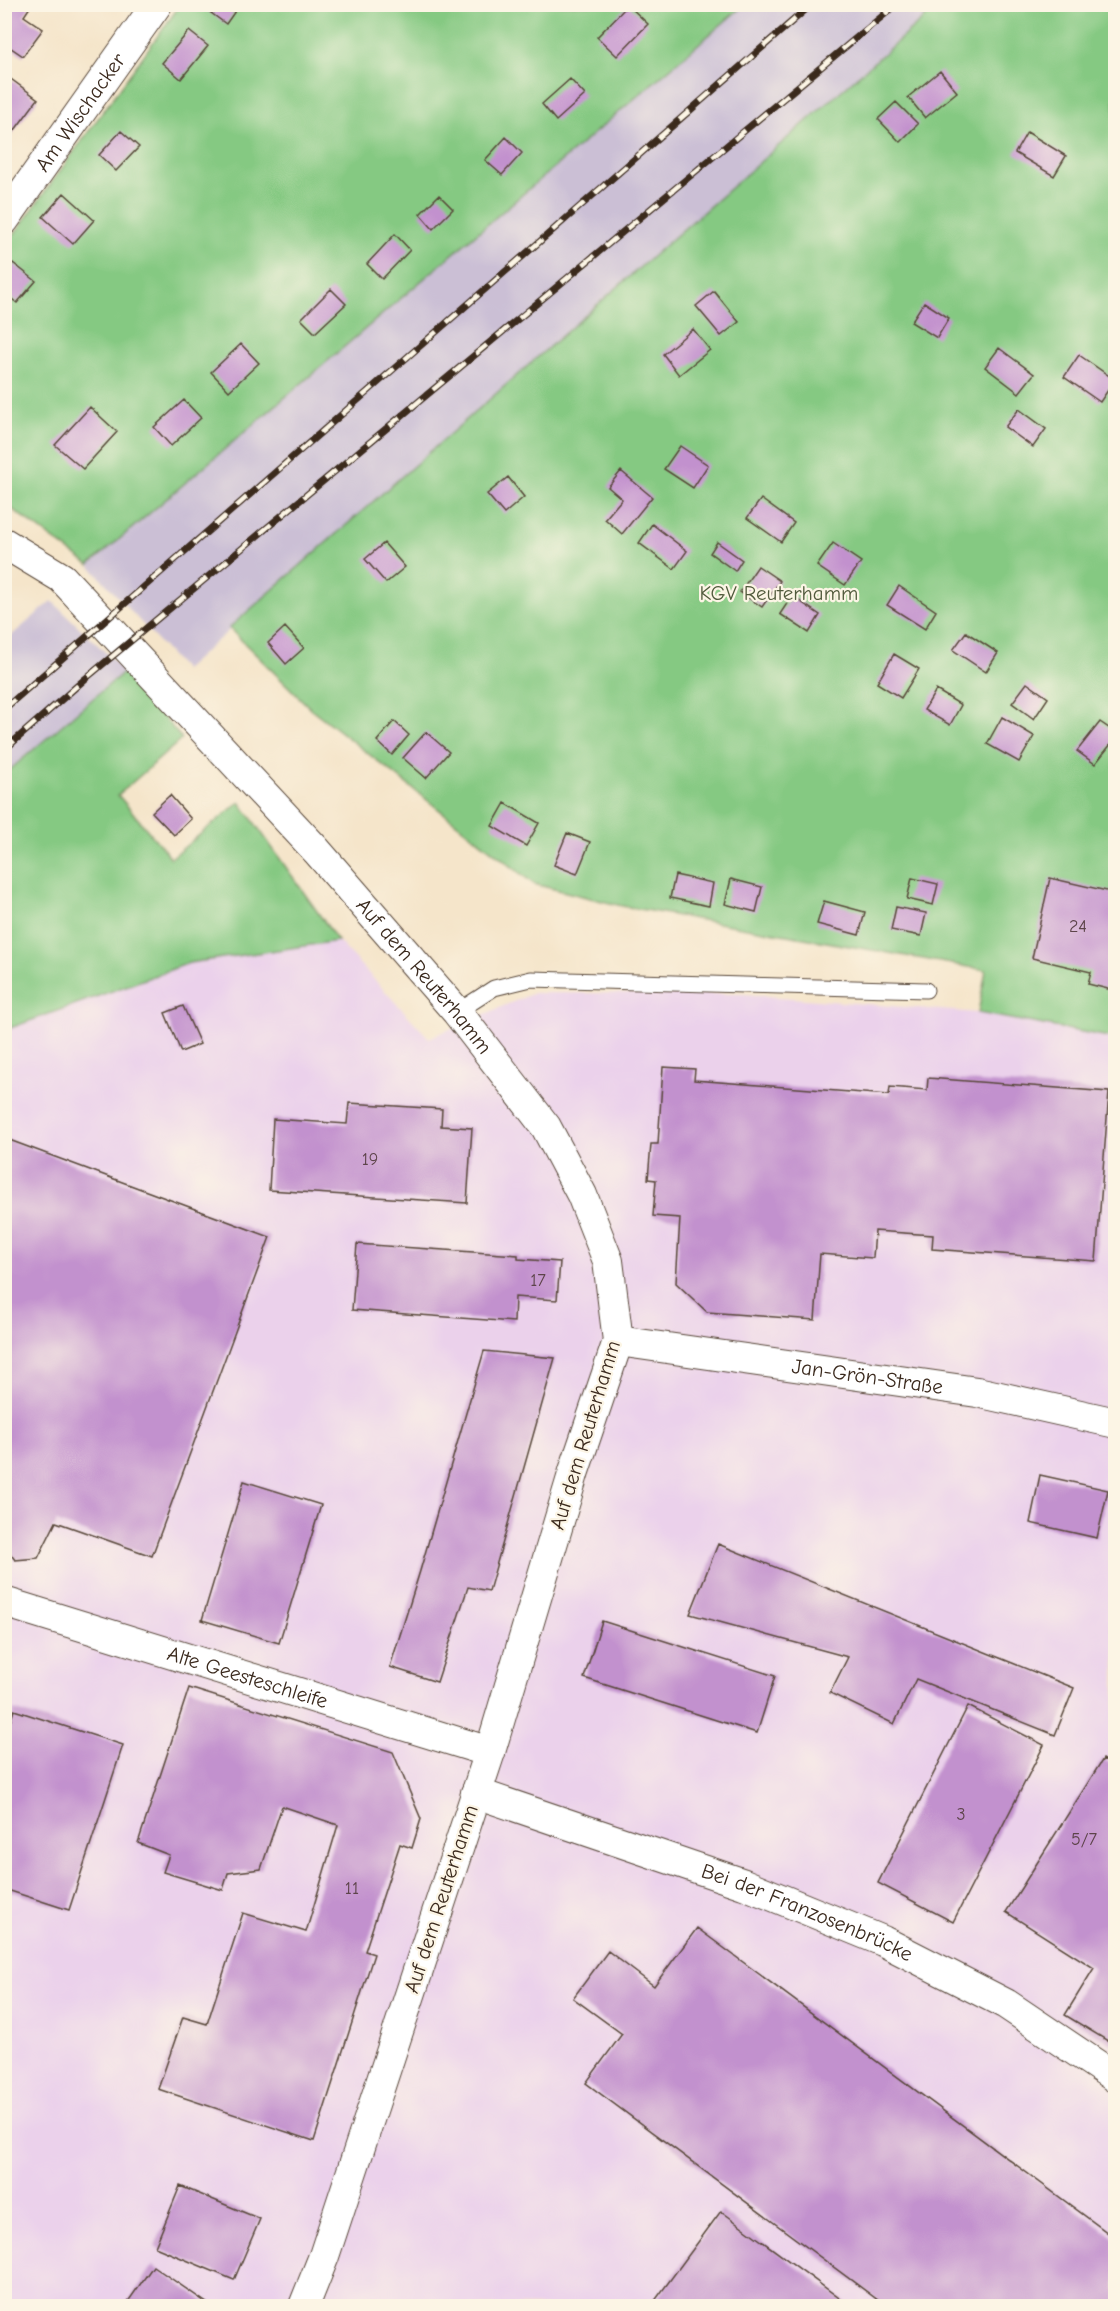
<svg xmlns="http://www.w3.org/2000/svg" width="1120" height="2311" font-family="'Comic Neue',sans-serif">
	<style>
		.built { fill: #ebd1eb }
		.industrial { fill: #cbbfd5 }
		.green { fill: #85c982; stroke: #607a50; stroke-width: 1.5 }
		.building { fill: #c291ce }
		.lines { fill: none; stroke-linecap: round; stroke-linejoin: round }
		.service-casing { stroke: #574638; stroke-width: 17 }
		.minor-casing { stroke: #574638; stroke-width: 32 }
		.service { stroke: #fff; stroke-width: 15 }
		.minor { stroke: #fff; stroke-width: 30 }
		.rail-casing { stroke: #3b2a1e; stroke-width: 7 }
		.rail { stroke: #fcf5e5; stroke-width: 4.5; stroke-dasharray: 14; stroke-linecap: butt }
		.labels { text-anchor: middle; stroke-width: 4.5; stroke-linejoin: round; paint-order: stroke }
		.number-label { font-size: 18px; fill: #5d444a }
		.street-label { font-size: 21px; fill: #3b2a1e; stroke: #fcf5e5 }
		.park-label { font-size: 21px; fill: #515a3c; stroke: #fcf5e5 }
	</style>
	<rect width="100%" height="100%" fill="#fcf5e5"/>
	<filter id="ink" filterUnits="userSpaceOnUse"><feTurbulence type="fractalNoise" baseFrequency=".0167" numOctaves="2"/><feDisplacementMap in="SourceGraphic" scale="12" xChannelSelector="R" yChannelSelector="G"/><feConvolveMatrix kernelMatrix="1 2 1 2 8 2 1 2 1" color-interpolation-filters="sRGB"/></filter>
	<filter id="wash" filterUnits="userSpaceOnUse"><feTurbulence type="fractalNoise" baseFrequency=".008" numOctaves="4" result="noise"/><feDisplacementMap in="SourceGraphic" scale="24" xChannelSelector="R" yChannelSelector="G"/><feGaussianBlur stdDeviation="1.35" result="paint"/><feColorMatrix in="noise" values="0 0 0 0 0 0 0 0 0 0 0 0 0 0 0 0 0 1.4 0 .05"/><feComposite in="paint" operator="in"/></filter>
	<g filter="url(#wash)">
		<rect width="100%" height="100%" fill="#f5e5ca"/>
		<!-- built -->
		<path class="built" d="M 338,941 L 429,1038 L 534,993 L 743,994 L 978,1013 L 1115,1038 L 1115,2306 L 5,2306 L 5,1030 L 189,963 Z"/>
		<!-- industrial -->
		<path class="industrial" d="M 744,5 L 939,5 L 184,670 L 89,565 Z
			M 52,601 L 125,671 L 5,774 L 5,641 Z"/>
		<!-- green -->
		<path class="green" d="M 180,5 L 744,5 L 89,565 L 5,504 L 5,247 Z
			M 939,5 L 1115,5 L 1115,1038 L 978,1013 L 986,970 L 622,906 L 534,884 L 310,708 L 229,628 Z
			M 125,671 L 182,739 L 118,795 L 171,858 L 240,802 L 338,941 L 189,963 L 5,1030 L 5,774 Z"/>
		<g id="blocks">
			<!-- building -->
			<path class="building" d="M 4,4 L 32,4 L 24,16 L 43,29 L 23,56 L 4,43 Z
				M 211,4 L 240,4 L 226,24 L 207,10 Z
				M 628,5 L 648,24 L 617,56 L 597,37 Z
				M 189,31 L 208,46 L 181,79 L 162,63 Z
				M 940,71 L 957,92 L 925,118 L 908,97 Z
				M 4,74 L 38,99 L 6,142 L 4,140 Z
				M 570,79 L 585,95 L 556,121 L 542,104 Z
				M 896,102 L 918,124 L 900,142 L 878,119 Z
				M 121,131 L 139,147 L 116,171 L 99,155 Z
				M 1027,132 L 1066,156 L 1054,176 L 1015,153 Z
				M 506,137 L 522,153 L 502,175 L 485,160 Z
				M 64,193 L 94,220 L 73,244 L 43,217 Z
				M 439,195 L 453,209 L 433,229 L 420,214 Z
				M 395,234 L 410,250 L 382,279 L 367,264 Z
				M 13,263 L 36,281 L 17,303 L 4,293 L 4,273 Z
				M 331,289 L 346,304 L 315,333 L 301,319 Z
				M 714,291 L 739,322 L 721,336 L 696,306 Z
				M 924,302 L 949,318 L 937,338 L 911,322 Z
				M 693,329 L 710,350 L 679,375 L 663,354 Z
				M 241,344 L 259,363 L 229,391 L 211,372 Z
				M 999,348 L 1034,374 L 1019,393 L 985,367 Z
				M 1079,355 L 1115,380 L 1100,402 L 1064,377 Z
				M 184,400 L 201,418 L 171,446 L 154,427 Z
				M 90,407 L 117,432 L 83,469 L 55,445 Z
				M 1019,409 L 1046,429 L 1033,447 L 1005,427 Z
				M 680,446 L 708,465 L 693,488 L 664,469 Z
				M 621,471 L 652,497 L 622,534 L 605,519 L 622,499 L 608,487 Z
				M 508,477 L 524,497 L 504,514 L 487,494 Z
				M 761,499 L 794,523 L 781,542 L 747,518 Z
				M 652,524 L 687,551 L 674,569 L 639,543 Z
				M 717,542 L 742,560 L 735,571 L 710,553 Z
				M 384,543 L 405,567 L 386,583 L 365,559 Z
				M 833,543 L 861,562 L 845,585 L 817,566 Z
				M 758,566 L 780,581 L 762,607 L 740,592 Z
				M 899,586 L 936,611 L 925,629 L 887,605 Z
				M 792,596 L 820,615 L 809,633 L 780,614 Z
				M 285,627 L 304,648 L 286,664 L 268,643 Z
				M 966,632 L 998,653 L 986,672 L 953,650 Z
				M 894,654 L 919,669 L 901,698 L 877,683 Z
				M 1027,683 L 1048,698 L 1034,719 L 1012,703 Z
				M 936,690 L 961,705 L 950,725 L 924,710 Z
				M 1002,717 L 1034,736 L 1019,762 L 987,744 Z
				M 394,721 L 409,735 L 392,755 L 377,741 Z
				M 1100,722 L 1116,733 L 1116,738 L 1095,764 L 1077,751 Z
				M 426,732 L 449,752 L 426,778 L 403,758 Z
				M 170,795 L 191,819 L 174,835 L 152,812 Z
				M 505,803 L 539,823 L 526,846 L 492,826 Z
				M 567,833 L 590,842 L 577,874 L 554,865 Z
				M 675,875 L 713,883 L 709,906 L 670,898 Z
				M 912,878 L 938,884 L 933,905 L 907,899 Z
				M 1050,878 L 1116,893 L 1116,991 L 1088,984 L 1091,972 L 1032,958 Z
				M 731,879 L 762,887 L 756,912 L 725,904 Z
				M 824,901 L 865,912 L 859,935 L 817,924 Z
				M 896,907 L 926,913 L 921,936 L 891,930 Z
				M 183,1006 L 200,1044 L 181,1052 L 165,1013 Z
				M 663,1067 L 695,1069 L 694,1080 L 889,1095 L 890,1087 L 927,1090 L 928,1078 L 1109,1092 L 1096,1261 L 932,1249 L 933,1235 L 875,1231 L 873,1258 L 820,1254 L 815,1320 L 707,1312 L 676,1283 L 680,1218 L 653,1216 L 656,1180 L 648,1179 L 651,1144 L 658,1144 Z
				M 349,1103 L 442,1109 L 441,1126 L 472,1128 L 467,1203 L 269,1190 L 273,1119 L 347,1124 Z
				M 4,1138 L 270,1237 L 152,1556 L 56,1522 L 38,1558 L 15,1560 L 4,1545 Z
				M 357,1244 L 518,1255 L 518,1259 L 560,1262 L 557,1300 L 515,1297 L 514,1322 L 352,1310 Z
				M 484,1351 L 555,1358 L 489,1591 L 468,1587 L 437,1682 L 390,1667 L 420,1571 Z
				M 1040,1475 L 1108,1490 L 1097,1538 L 1030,1523 Z
				M 244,1481 L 321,1505 L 279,1643 L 202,1620 Z
				M 718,1544 L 1074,1688 L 1055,1735 L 916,1679 L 894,1724 L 830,1693 L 848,1657 L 690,1614 Z
				M 602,1621 L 775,1676 L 757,1733 L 584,1678 Z
				M 189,1688 L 393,1752 L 421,1819 L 412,1848 L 400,1844 L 365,1951 L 374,1954 L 314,2141 L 158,2089 L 183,2017 L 207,2024 L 243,1913 L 306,1932 L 338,1825 L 282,1806 L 261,1869 L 228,1873 L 223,1890 L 163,1872 L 169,1855 L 138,1843 Z
				M 968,1706 L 1044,1745 L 953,1922 L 878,1883 Z
				M 14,1710 L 123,1745 L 69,1910 L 4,1889 L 4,1741 Z
				M 1103,1759 L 1116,1767 L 1116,2046 L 1065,2015 L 1094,1968 L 1006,1912 Z
				M 697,1928 L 1116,2239 L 1116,2306 L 886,2306 L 586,2083 L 622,2034 L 573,1998 L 608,1951 L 654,1986 Z
				M 180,2186 L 260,2219 L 234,2280 L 155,2247 Z
				M 721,2211 L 850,2306 L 651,2306 Z
				M 153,2266 L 211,2306 L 125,2306 Z"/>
		</g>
	</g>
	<g filter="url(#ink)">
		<use href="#blocks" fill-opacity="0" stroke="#574638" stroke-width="1.5"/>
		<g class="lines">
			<defs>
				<path id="service" d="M 457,1012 L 494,988 L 531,979 L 926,990"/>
				<g id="minor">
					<path id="s1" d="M 4,220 L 157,4"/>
					<path id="s2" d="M 4,543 L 62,578 L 317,851 L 457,1012 L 546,1127 L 582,1195 L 608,1261 L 618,1341 L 574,1471 L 490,1752 L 324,2256 L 304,2306"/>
					<path id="s3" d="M 618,1341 L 977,1392 L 1116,1423"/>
					<path id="s4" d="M 4,1602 L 490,1752"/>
					<path id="s5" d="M 476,1793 L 744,1884 L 883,1941 L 1006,2004 L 1116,2078"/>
				</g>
			</defs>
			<!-- service casing -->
			<use href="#service" class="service-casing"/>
			<!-- minor casing -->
			<use href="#minor" class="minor-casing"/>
			<!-- service -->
			<use href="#service" class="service"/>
			<!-- minor -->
			<use href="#minor" class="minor"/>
			<defs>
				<path id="rail" d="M 4,709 L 812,4
					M 4,750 L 85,679 L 897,4"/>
			</defs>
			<!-- rail casing -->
			<use href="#rail" class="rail-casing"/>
			<!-- rail -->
			<use href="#rail" class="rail"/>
		</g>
	</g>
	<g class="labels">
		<!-- number labels -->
		<g class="number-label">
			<text x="1078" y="932">24</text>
			<text x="370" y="1165">19</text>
			<text x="538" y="1286">17</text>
			<text x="961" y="1820">3</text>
			<text x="1084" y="1845">5/7</text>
			<text x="352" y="1894">11</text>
		</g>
		<!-- street labels -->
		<g class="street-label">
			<text dy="7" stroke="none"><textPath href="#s1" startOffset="132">Am Wischacker</textPath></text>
			<text dy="7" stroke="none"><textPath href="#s2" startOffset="606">Auf dem Reuterhamm</textPath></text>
			<text dy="7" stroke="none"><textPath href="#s3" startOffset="252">Jan-Grön-Straße</textPath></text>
			<text transform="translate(585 1435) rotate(-73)" y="7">Auf dem Reuterhamm</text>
			<text dy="7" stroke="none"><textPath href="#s4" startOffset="255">Alte Geesteschleife</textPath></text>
			<text transform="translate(441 1899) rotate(-72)" y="7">Auf dem Reuterhamm</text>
			<text dy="7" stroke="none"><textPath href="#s5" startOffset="352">Bei der Franzosenbrücke</textPath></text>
		</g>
		<!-- park labels -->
		<g class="park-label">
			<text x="779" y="600">KGV Reuterhamm</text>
		</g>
	</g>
	<!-- margin -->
	<rect width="1120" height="2311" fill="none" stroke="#fcf5e5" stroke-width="24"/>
</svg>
